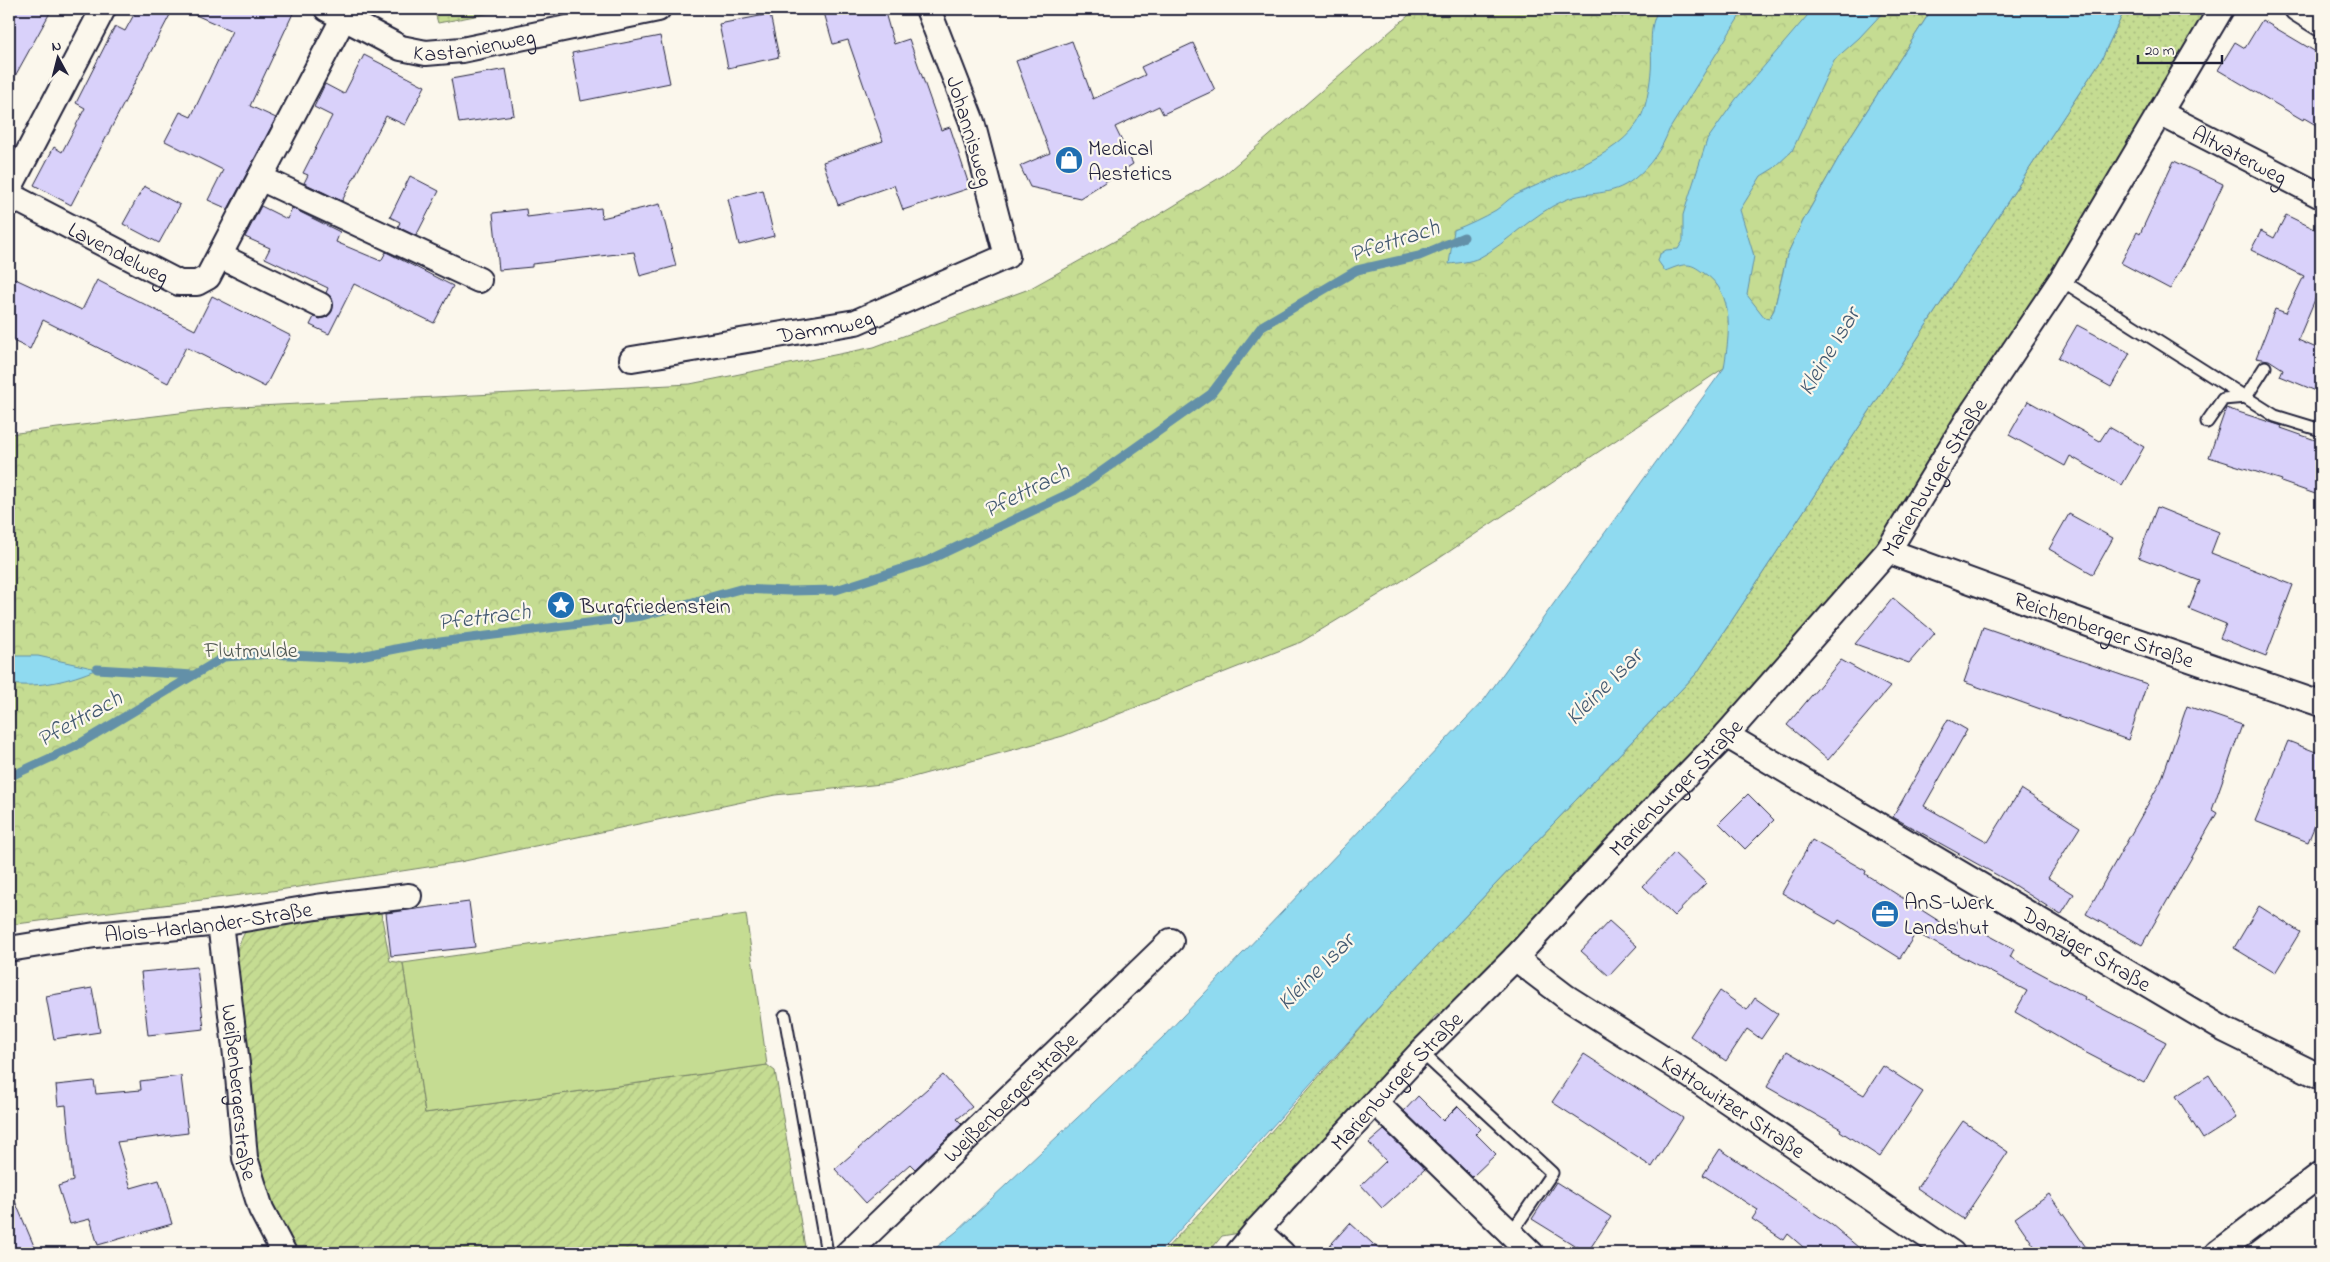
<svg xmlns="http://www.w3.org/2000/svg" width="2330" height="1262" font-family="'Indie Flower',sans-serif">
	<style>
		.grass { fill: url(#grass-dots); stroke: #747f66 }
		.forest { fill: url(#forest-crowns); stroke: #747f66 }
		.garden { fill: url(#garden-furrows); stroke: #747f66 }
		.pitch { fill: #c5dc92; stroke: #747f66 }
		.water { fill: #8fdaf0; stroke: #6390a8 }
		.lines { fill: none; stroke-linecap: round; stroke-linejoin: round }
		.stream { stroke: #6390a8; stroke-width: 9 }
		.building { fill: #d9d1fa; stroke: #22223b }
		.lane-casing { stroke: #22223b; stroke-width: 15 }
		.street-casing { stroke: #22223b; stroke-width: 28 }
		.lane { stroke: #fbf7ec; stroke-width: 11 }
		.street { stroke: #fbf7ec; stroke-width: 24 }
		.labels { text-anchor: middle; stroke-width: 4.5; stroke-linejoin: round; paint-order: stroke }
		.street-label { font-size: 22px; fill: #22223b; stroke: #fbf7ec }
		.poi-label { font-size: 22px; fill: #22223b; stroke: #fbf7ec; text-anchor: start }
		.park-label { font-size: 22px; fill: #535a55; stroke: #fbf7ec }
		.water-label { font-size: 24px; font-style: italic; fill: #435971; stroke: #fbf7ec }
	</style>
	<defs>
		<pattern id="grass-dots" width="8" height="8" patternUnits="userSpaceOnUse" patternTransform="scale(1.25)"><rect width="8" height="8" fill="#c5dc92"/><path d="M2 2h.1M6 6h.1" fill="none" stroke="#a9bc7f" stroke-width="1.8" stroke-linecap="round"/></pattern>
		<pattern id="forest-crowns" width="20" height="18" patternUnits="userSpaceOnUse" patternTransform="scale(1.25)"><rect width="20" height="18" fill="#c5dc92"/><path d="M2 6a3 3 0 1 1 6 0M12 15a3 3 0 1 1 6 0" fill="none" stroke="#a9bc7f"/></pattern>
		<pattern id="garden-furrows" width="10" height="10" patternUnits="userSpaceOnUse" patternTransform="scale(1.25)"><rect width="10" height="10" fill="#c5dc92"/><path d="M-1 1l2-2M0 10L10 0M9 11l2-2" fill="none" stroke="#a9bc7f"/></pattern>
	</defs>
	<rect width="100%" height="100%" fill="#fbf7ec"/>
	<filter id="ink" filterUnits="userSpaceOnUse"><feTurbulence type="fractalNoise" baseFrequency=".02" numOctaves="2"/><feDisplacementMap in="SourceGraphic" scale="10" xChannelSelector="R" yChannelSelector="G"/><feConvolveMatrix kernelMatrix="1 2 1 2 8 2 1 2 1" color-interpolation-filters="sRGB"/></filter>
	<g filter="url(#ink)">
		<!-- grass -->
		<path class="grass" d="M 434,9 L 512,9 L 438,23 Z
			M 2125,9 L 2221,9 L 1888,551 L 1515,958 L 1434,1017 L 1376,1103 L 1257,1230 L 1222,1236 L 1208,1253 L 1162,1253 L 1214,1197 L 1390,995 L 1697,673 L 2101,60 Z"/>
		<!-- forest -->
		<path class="forest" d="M 1416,9 L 1932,9 L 1852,134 L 1803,221 L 1787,255 L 1774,310 L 1769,319 L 1724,368 L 1438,559 L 1301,642 L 1063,736 L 891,783 L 775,795 L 460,862 L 279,890 L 9,925 L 9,434 L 220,408 L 690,384 L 874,347 L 1029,289 L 1131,232 L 1224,175 Z"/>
		<!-- garden -->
		<path class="garden" d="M 380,908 L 390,961 L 403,963 L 425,1113 L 767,1065 L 775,1071 L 806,1253 L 296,1253 L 278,1230 L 267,1200 L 258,1159 L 235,960 L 238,946 L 246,930 Z"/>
		<!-- pitch -->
		<path class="pitch" d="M 746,914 L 767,1065 L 425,1113 L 403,963 Z"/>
		<!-- water -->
		<path class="water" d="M 1659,9 L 1744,9 L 1669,130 C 1662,149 1650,166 1634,179 C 1610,198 1589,190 1565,200 C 1532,214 1509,242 1479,258 C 1470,262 1458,263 1449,264 L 1454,230 C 1469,224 1482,218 1496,210 C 1502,206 1507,200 1514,196 C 1555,174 1632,155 1645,106 C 1648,95 1650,83 1651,72 C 1653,51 1647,27 1659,9 Z
			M 1813,9 L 1886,9 L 1859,38 L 1834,60 L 1792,151 L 1774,168 L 1761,176 L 1740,210 L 1754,256 L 1747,295 L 1765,318 L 1769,319 L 1774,310 L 1787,255 L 1803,221 L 1852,134 L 1932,9 L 2125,9 L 2101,60 L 1697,673 L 1390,995 L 1159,1253 L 929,1253 L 956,1232 L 1162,1038 L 1484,700 L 1724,368 C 1729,337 1736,293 1704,273 C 1699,270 1694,265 1687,265 C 1681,264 1671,269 1665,271 L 1658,261 L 1660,254 L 1666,250 L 1678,249 L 1683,241 L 1683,215 L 1707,140 L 1736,99 Z
			M 9,656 L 38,656 L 97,669 C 69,681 39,688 9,684 Z"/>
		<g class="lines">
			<!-- stream -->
			<path class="stream" d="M 97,669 L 193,675
				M 9,777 L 74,747 L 224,657 L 271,654 L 350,658 L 416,645 L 642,616 L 740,589 L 790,591 L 836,590 L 927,561 L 1074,491 L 1211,394 L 1262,326 L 1357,270 L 1419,256 L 1464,237"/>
		</g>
		<!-- building -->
		<path class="building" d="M 9,9 L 52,9 L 9,87 Z
			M 137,9 L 173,9 L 71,205 L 34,185 L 54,147 L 62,152 L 85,108 L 76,103 L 115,26 L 125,31 Z
			M 182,9 L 295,9 L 250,106 L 276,118 L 228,209 L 208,200 L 223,170 L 165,141 L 180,112 L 191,117 L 232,31 Z
			M 823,9 L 884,9 L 894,44 L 909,39 L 941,130 L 950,127 L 970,188 L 903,210 L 894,185 L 838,205 L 823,162 L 883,141 L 848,40 L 833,44 Z
			M 770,14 L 779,57 L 728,68 L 719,24 Z
			M 2262,20 L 2321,55 L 2321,128 L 2304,118 L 2303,120 L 2218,70 L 2235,42 L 2245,48 Z
			M 660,36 L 670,83 L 581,101 L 572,53 Z
			M 1072,41 L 1093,99 L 1145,75 L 1141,67 L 1193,43 L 1215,90 L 1163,114 L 1159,106 L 1115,127 L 1133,164 L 1080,198 L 1030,187 L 1020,166 L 1050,153 L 1016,61 Z
			M 364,55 L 425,86 L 405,125 L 386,116 L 342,201 L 304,183 L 308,175 L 303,173 L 332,116 L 314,107 L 325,84 L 344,94 Z
			M 506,69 L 514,115 L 459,123 L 451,79 Z
			M 2174,161 L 2223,184 L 2198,239 L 2170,289 L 2121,263 L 2137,232 L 2140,234 Z
			M 410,176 L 439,191 L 416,236 L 398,227 L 400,222 L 390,217 Z
			M 144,186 L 180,205 L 159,243 L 123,224 Z
			M 763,190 L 774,236 L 739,245 L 728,199 Z
			M 660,204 L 676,266 L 640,276 L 634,252 L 532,264 L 532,267 L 499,270 L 493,213 L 526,209 L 527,217 L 601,208 L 602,218 Z
			M 261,206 L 287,219 L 292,208 L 340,232 L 336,242 L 381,261 L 386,252 L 453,286 L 434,323 L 354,284 L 329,334 L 310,325 L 314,317 L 320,319 L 327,317 L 332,311 L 332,298 L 326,293 L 328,288 L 265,258 L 270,248 L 245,237 Z
			M 2286,215 L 2321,232 L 2321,285 L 2298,340 L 2321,350 L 2321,393 L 2280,376 L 2283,369 L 2269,360 L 2256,358 L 2275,309 L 2286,313 L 2304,276 L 2251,250 L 2261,231 L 2274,238 Z
			M 9,276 L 82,310 L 97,280 L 195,330 L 212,296 L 291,336 L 265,387 L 186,347 L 168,383 L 43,320 L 30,349 L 9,339 Z
			M 2077,325 L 2130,353 L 2111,387 L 2058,358 Z
			M 2028,401 L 2100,441 L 2109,427 L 2144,447 L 2122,485 L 2070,456 L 2065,466 L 2009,435 Z
			M 2226,408 L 2282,426 L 2281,428 L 2321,442 L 2321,496 L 2281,482 L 2282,480 L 2209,457 Z
			M 2157,507 L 2219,532 L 2211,553 L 2293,585 L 2266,656 L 2220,638 L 2226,624 L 2189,609 L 2200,581 L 2138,557 Z
			M 2069,514 L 2113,538 L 2093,574 L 2049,549 Z
			M 1893,598 L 1935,633 L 1909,663 L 1855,644 Z
			M 1983,627 L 2147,684 L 2128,740 L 1964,682 Z
			M 1841,660 L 1890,687 L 1828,760 L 1787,725 Z
			M 2187,706 L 2242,725 L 2212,810 L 2217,813 L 2142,945 L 2086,914 L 2161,781 Z
			M 1948,719 L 1967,730 L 1924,806 L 1988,842 L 2021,789 L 2080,827 L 2048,878 L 2074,894 L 2061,915 L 2006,880 L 1893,817 Z
			M 2288,741 L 2321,754 L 2321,811 L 2308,842 L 2255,821 Z
			M 1748,794 L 1774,820 L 1745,849 L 1719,823 Z
			M 1812,840 L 1866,871 L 1865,874 L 1953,930 L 1959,919 L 2014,949 L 2010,957 L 2085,997 L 2084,999 L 2166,1042 L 2144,1083 L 2075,1047 L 2015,1012 L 2027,991 L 1916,933 L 1900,958 L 1839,920 L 1836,924 L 1782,893 Z
			M 1674,853 L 1706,883 L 1674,916 L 1643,886 Z
			M 469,902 L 475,947 L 391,956 L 386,913 Z
			M 2259,906 L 2300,932 L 2275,973 L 2234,948 Z
			M 1609,921 L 1637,946 L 1609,976 L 1581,951 Z
			M 197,967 L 204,1029 L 148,1035 L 141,972 Z
			M 92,988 L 100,1032 L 54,1039 L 46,996 Z
			M 1720,991 L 1747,1010 L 1755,998 L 1778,1014 L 1761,1039 L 1747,1029 L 1726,1061 L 1690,1036 Z
			M 1787,1051 L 1864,1095 L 1883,1066 L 1923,1092 L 1880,1157 L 1840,1131 L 1841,1129 L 1767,1087 Z
			M 1584,1054 L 1683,1118 L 1652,1167 L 1552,1102 Z
			M 943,1075 L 972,1107 L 957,1119 L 962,1124 L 915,1169 L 910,1164 L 866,1203 L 835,1169 Z
			M 2209,1075 L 2236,1118 L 2203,1139 L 2176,1096 Z
			M 181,1076 L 188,1133 L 117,1142 L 131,1188 L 159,1180 L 172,1224 L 98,1245 L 90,1219 L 70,1224 L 58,1186 L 73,1181 L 66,1105 L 58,1106 L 56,1085 L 94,1081 L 96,1094 L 141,1090 L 140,1081 Z
			M 1418,1096 L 1443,1121 L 1458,1106 L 1481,1129 L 1476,1134 L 1496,1154 L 1472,1177 L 1404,1111 Z
			M 1963,1121 L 2008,1152 L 1963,1219 L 1917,1188 Z
			M 1384,1130 L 1425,1169 L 1382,1208 L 1361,1185 L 1386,1161 L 1369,1143 Z
			M 1720,1149 L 1832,1225 L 1865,1253 L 1810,1253 L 1788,1234 L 1784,1240 L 1752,1219 L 1758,1210 L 1703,1175 Z
			M 1556,1182 L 1611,1217 L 1587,1253 L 1532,1219 Z
			M 9,1187 L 37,1253 L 9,1253 Z
			M 2049,1194 L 2090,1253 L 2039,1253 L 2015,1218 Z
			M 1350,1223 L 1383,1253 L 1323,1253 Z"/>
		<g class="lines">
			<defs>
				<path id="lane" d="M 2061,280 L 2275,416 L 2321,430
					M 2207,422 L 2223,399 L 2246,397 L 2265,367
					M 785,1016 L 827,1253
					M 1421,1052 L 1552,1173 L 1511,1233"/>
				<g id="street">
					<path id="s1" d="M 327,9 L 401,48 L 426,53 L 462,50 L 658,9"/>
					<path d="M 2297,9 L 2321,24"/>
					<path id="s2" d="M 2160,113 L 2321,196"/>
					<path d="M 260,178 L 479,280"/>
					<path d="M 9,189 L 103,9"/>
					<path id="s3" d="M 9,195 L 179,283 L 197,283 L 208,277 L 344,17"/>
					<path d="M 220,256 L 320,305"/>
					<path id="s4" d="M 632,359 L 856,322 L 1007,256 L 972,122 L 928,9"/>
					<path id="s5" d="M 1888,551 L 2105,630 L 2321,704"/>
					<path id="s6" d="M 1726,735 L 2225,1030 L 2321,1077"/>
					<path id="s7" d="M 220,923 L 237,1064 L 245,1158 L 261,1209 L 284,1253"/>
					<path id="s8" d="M 9,949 L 95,935 L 220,923 L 316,907 L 409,896"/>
					<path id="s9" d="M 1515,958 L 1566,997 L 1689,1075 L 1952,1253"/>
					<path d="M 1376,1103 L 1531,1253"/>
					<path d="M 1257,1230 L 1282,1253"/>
					<path id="s10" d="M 848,1253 L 1171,941"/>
					<path id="s11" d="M 1238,1253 L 1257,1230 L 1421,1052 L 1515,958 L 1618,846 L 1726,735 L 1888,551 L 1968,419 L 2061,280 L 2221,9"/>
					<path d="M 2217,1253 L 2321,1174"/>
				</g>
			</defs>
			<!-- lane casing -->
			<use href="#lane" class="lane-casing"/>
			<!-- street casing -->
			<use href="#street" class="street-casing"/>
			<!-- lane -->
			<use href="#lane" class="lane"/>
			<!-- street -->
			<use href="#street" class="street"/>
		</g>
	</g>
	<!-- icons -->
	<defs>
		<symbol id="shop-disc" viewBox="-11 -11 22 22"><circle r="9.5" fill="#1f6fb2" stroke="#fbf7ec"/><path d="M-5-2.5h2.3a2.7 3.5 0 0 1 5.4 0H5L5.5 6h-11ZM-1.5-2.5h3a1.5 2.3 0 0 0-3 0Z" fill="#fff"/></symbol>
		<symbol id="sight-disc" viewBox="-11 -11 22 22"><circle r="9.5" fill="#1f6fb2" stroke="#fbf7ec"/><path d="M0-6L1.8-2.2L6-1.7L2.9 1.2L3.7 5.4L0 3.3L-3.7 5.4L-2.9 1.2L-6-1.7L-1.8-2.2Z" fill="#fff"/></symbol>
		<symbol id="office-disc" viewBox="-11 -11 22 22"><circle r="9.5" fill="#1f6fb2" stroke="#fbf7ec"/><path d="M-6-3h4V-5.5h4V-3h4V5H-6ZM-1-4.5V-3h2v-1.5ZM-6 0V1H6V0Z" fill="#fff"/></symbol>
	</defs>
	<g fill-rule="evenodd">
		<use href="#shop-disc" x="1053" y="144" width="32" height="32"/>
		<use href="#sight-disc" x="545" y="589" width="32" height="32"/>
		<use href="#office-disc" x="1869" y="898" width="32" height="32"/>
	</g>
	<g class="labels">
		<!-- street labels -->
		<g class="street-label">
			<text dy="8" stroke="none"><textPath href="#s1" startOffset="158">Kastanienweg</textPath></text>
			<text transform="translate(971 131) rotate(73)" y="8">Johannisweg</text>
			<text dy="8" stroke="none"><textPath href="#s2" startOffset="90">Altvaterweg</textPath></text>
			<text dy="8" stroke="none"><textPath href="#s3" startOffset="124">Lavendelweg</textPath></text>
			<text dy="8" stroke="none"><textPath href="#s4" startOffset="196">Dammweg</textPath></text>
			<text dy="8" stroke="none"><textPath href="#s11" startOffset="1044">Marienburger Straße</textPath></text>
			<text dy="8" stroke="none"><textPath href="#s5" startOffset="230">Reichenberger Straße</textPath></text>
			<text dy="8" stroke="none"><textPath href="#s11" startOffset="639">Marienburger Straße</textPath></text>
			<text dy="8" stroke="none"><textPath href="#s8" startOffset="201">Alois-Harlander-Straße</textPath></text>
			<text dy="8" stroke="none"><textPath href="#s6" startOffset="419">Danziger Straße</textPath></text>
			<text dy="8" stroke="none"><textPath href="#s11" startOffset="234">Marienburger Straße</textPath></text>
			<text dy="8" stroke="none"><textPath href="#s7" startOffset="170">Weißenbergerstraße</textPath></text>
			<text dy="8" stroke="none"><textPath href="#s10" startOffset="225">Weißenbergerstraße</textPath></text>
			<text dy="8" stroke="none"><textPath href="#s9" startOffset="264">Kattowitzer Straße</textPath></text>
		</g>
		<!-- poi labels -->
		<g class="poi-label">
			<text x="1088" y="155">Medical<tspan x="1088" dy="25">Aestetics</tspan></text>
			<text x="580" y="613">Burgfriedenstein</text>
			<text x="1904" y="909">AnS-Werk<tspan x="1904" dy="25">Landshut</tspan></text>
		</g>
		<!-- park labels -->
		<g class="park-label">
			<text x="251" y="657">Flutmulde</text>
		</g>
		<!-- water labels -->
		<g class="water-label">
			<text transform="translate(1394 240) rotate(-18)" y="8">Pfettrach</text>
			<text transform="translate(1828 351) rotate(-59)" y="8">Kleine Isar</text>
			<text transform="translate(1026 490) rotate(-27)" y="8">Pfettrach</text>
			<text transform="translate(484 616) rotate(-7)" y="8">Pfettrach</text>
			<text transform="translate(1603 686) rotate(-45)" y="8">Kleine Isar</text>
			<text transform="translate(79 718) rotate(-29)" y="8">Pfettrach</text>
			<text transform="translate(1315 971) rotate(-45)" y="8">Kleine Isar</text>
		</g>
	</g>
	<!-- margin -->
	<rect width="2330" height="1262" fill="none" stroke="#fbf7ec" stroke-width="30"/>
	<rect x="15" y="15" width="2300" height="1232" fill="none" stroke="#22223b" stroke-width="2" filter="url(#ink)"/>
	<!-- north arrow -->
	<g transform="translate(58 58) rotate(353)" stroke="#fbf7ec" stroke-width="4" paint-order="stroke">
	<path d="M0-4L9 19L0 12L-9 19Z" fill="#22223b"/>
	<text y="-8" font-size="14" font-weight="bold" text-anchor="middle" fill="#22223b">N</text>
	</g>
	<!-- scale -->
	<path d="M2138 55v8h84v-8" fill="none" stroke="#22223b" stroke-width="2.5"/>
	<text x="2145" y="55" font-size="15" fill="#22223b" stroke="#fbf7ec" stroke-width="4" paint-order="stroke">20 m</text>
</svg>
